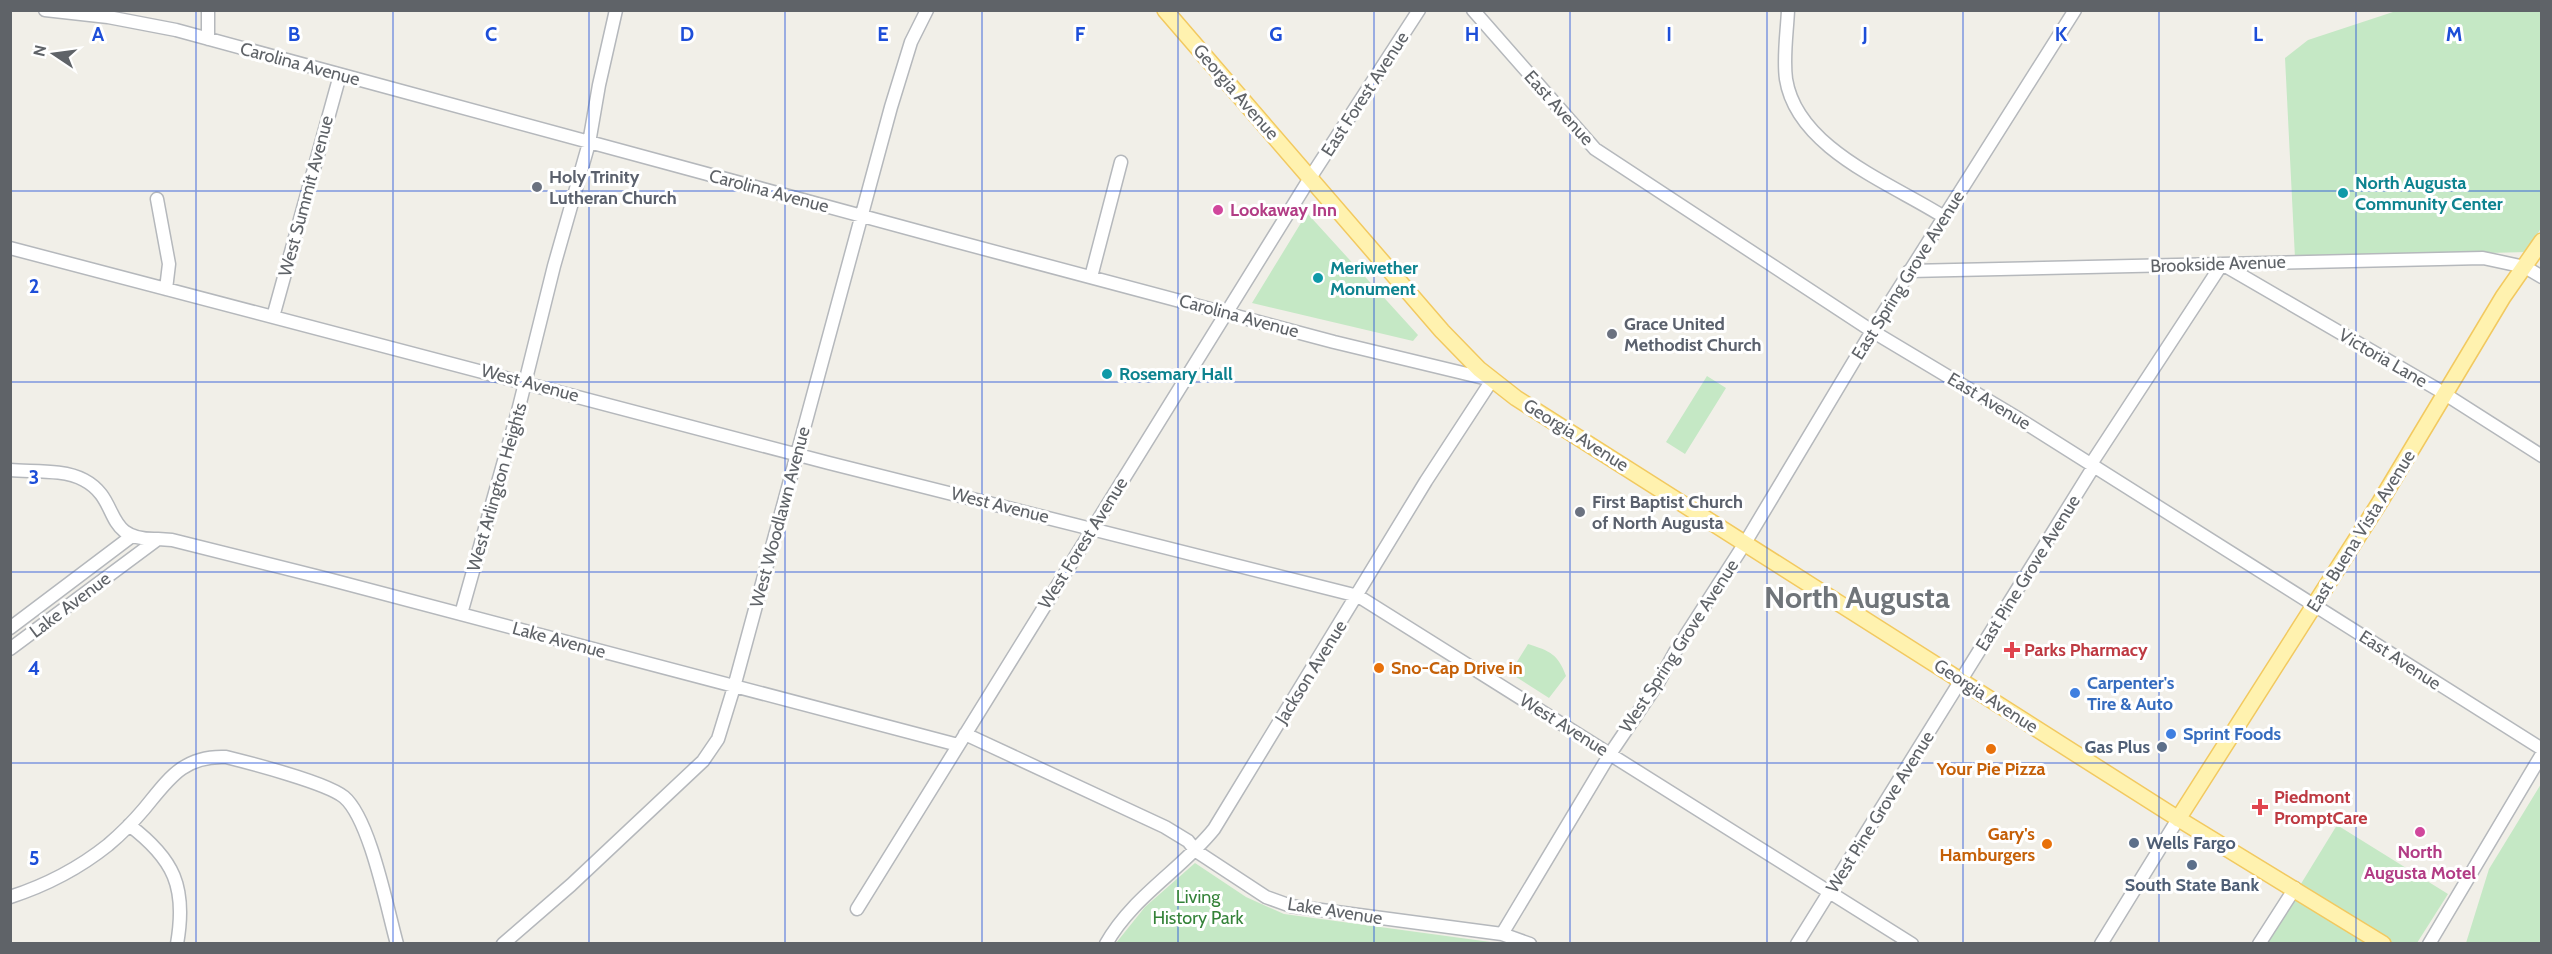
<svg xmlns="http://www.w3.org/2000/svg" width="2552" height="954" font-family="Cabin,sans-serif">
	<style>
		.green { fill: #c5e8c5 }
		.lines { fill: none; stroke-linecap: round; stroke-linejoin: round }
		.minor-casing { stroke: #b5b8bc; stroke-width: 15 }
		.major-casing { stroke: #f2c960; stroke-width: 18 }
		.minor { stroke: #fff; stroke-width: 12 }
		.major { stroke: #fff2af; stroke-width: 15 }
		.grid { fill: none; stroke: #1d4ed8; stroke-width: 1.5; stroke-opacity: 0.55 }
		.worship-dot { fill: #6b7280; stroke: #fff; stroke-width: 2 }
		.culture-dot { fill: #0f9aa8; stroke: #fff; stroke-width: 2 }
		.hotel-dot { fill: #d1479c; stroke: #fff; stroke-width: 2 }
		.health-dot { fill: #e0444e; stroke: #fff; stroke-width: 2 }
		.food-dot { fill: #e8710a; stroke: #fff; stroke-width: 2 }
		.shop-dot { fill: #3f7fe0; stroke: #fff; stroke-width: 2 }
		.service-dot { fill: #5c6f8a; stroke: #fff; stroke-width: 2 }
		.labels { text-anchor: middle; stroke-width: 6; stroke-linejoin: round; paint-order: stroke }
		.street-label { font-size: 18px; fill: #5f6368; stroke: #fff }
		.worship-label { font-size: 18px; font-weight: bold; fill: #5b616d; stroke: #fff; text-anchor: start }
		.culture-label { font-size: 18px; font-weight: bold; fill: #0d838f; stroke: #fff; text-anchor: start }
		.hotel-label { font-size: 18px; font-weight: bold; fill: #b23c85; stroke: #fff; text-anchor: start }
		.health-label { font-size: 18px; font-weight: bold; fill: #be3a42; stroke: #fff; text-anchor: start }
		.food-label { font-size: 18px; font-weight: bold; fill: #c56008; stroke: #fff; text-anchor: start }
		.shop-label { font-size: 18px; font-weight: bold; fill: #366cbe; stroke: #fff; text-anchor: start }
		.service-label { font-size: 18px; font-weight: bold; fill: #4e5e75; stroke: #fff; text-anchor: end }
		.park-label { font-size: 18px; fill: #348238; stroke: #fff }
		.town-label { font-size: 30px; font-weight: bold; fill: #70757a; stroke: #fff }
		.grid-label { font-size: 20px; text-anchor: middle; font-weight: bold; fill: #1d4ed8; stroke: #fff; stroke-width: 6; stroke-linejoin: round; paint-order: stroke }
	</style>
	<rect width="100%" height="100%" fill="#f1efe8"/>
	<!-- green -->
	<path class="green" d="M 2396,11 L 2541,11 L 2541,228 L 2527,252 L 2295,258 L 2285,58 L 2308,40 Z
		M 1307,213 L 1418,335 L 1413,341 L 1252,303 Z
		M 1707,376 L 1726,388 L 1685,454 L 1666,442 Z
		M 1528,644 C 1550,651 1558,654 1566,676 L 1549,698 L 1510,673 Z
		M 2541,784 L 2541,943 L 2466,943 L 2489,869 Z
		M 2337,825 L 2448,894 L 2417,943 L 2264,944 Z
		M 1195,863 L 1246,897 L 1284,914 L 1498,943 L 1116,943 L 1145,907 Z"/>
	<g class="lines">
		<defs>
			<path id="minor" d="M 45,10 L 108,17 L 176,30 L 947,239 L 1334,342 L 1492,380 L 1426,481 L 1214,829 C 1181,870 1132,897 1106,944
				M 208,10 L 208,39
				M 1473,10 L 1595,149 L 1872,331 L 2019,419 L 2542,749
				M 1788,10 C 1787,33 1783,57 1786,79 C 1797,149 1891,183 1944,217
				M 157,199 L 169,264 L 166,289
				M 10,248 L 829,463 L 1358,596 L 1912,944
				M 1909,271 L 2483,258 L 2525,267 L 2542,277
				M 1091,277 L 1121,162
				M 273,317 L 340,75
				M 2091,464 L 2222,264 L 2437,389 L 2542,456
				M 10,470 C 33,472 64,469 84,480 C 122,500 101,541 158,539
				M 461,614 L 518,411 L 554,266 L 589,143 L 599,85 L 616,10
				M 10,628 L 132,536
				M 10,649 L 158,539 L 172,540 L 328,579 L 958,745
				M 965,734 L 1165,827 L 1188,841 L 1196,851 L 1266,897 L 1291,906 L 1502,934 L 1530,944
				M 129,825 C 174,859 187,887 177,944
				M 10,897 C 47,885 78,869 108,845 C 121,834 133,822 144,809 C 168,780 183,755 226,757 C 250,763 327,783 344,797 C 370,819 387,908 397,944
				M 857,909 L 1310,178 L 1419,10
				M 1502,934 L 1610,754 L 1658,683 L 1675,652 L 1745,543 L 1872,331 L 2075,10
				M 503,944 L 571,885 L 703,761 L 718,739 L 734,687 L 891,107 L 911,42 L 927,10
				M 1797,944 L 2094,466
				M 2101,944 L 2178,819
				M 2259,944 L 2295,888
				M 2429,944 L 2542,754"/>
			<path id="major" d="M 1165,10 L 1442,331 L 1479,369 L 1516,398 L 2169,813 L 2383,944
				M 2178,819 L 2380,502 L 2503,297 L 2542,241"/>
		</defs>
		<!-- minor casing -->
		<use href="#minor" class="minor-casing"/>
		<!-- major casing -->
		<use href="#major" class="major-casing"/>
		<!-- minor -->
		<use href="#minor" class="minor"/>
		<!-- major -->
		<use href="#major" class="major"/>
	</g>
	<!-- grid -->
	<path class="grid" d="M 196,10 L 196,944M 393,10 L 393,944M 589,10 L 589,944M 785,10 L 785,944M 982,10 L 982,944M 1178,10 L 1178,944M 1374,10 L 1374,944M 1570,10 L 1570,944M 1767,10 L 1767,944M 1963,10 L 1963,944M 2159,10 L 2159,944M 2356,10 L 2356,944M 10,191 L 2542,191M 10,382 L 2542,382M 10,572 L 2542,572M 10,763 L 2542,763"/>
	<!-- markers -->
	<g class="worship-dot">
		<circle cx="537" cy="187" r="6"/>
		<circle cx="1612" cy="334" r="6"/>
		<circle cx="1580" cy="512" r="6"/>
	</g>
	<g class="culture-dot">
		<circle cx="2343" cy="193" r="6"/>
		<circle cx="1318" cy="278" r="6"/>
		<circle cx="1107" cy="374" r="6"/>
	</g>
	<g class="hotel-dot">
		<circle cx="1218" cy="210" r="6"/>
		<circle cx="2420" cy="832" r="6"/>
	</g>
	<g class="health-dot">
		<path d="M2009 641h6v6h6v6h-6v6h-6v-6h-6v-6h6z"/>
		<path d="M2257 798h6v6h6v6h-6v6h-6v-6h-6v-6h6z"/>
	</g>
	<g class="food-dot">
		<circle cx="1379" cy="668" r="6"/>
		<circle cx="1991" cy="749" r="6"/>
		<circle cx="2047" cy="844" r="6"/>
	</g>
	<g class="shop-dot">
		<circle cx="2075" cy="693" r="6"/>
		<circle cx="2171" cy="734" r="6"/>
	</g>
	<g class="service-dot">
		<circle cx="2162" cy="747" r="6"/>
		<circle cx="2134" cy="843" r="6"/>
		<circle cx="2192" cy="865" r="6"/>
	</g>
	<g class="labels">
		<!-- street labels -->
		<g class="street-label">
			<text transform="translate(300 64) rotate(15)" y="6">Carolina Avenue</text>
			<text transform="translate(1236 92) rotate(49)" y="6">Georgia Avenue</text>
			<text transform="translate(1365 94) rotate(-57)" y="6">East Forest Avenue</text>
			<text transform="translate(1559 108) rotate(48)" y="6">East Avenue</text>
			<text transform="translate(769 191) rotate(15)" y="6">Carolina Avenue</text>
			<text transform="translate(306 196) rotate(-75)" y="6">West Summit Avenue</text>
			<text transform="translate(2218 264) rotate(-2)" y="6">Brookside Avenue</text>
			<text transform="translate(1908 275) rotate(-58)" y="6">East Spring Grove Avenue</text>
			<text transform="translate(1239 316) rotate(15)" y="6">Carolina Avenue</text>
			<text transform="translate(2383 358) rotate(30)" y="6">Victoria Lane</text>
			<text transform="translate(530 383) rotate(15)" y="6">West Avenue</text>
			<text transform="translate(1989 401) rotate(31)" y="6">East Avenue</text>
			<text transform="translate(1576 435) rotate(32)" y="6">Georgia Avenue</text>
			<text transform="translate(497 487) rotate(-74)" y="6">West Arlington Heights</text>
			<text transform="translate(1000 505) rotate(14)" y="6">West Avenue</text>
			<text transform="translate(780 517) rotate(-75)" y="6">West Woodlawn Avenue</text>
			<text transform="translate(2361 531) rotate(-58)" y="6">East Buena Vista Avenue</text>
			<text transform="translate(1083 543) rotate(-58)" y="6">West Forest Avenue</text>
			<text transform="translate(2028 573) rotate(-58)" y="6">East Pine Grove Avenue</text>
			<text transform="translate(70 605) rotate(-37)" y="6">Lake Avenue</text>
			<text transform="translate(559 640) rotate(15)" y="6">Lake Avenue</text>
			<text transform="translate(1679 646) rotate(-57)" y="6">West Spring Grove Avenue</text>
			<text transform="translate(2400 660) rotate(33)" y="6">East Avenue</text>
			<text transform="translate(1311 672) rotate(-58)" y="6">Jackson Avenue</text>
			<text transform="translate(1986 696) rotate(33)" y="6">Georgia Avenue</text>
			<text transform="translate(1564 725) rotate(32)" y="6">West Avenue</text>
			<text transform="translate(1880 812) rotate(-58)" y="6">West Pine Grove Avenue</text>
			<text transform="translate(1335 911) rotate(9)" y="6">Lake Avenue</text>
		</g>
		<!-- worship labels -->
		<g class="worship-label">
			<text x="549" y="183">Holy Trinity<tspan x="549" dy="21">Lutheran Church</tspan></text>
			<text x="1624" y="330">Grace United<tspan x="1624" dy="21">Methodist Church</tspan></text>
			<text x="1592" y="508">First Baptist Church<tspan x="1592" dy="21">of North Augusta</tspan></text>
		</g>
		<!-- culture labels -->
		<g class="culture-label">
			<text x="2355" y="189">North Augusta<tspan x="2355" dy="21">Community Center</tspan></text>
			<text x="1330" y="274">Meriwether<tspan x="1330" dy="21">Monument</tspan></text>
			<text x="1119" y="380">Rosemary Hall</text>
		</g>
		<!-- hotel labels -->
		<g class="hotel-label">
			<text x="1230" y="216">Lookaway Inn</text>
			<text x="2420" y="858" text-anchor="middle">North<tspan x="2420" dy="21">Augusta Motel</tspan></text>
		</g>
		<!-- health labels -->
		<g class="health-label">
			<text x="2024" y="656">Parks Pharmacy</text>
			<text x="2274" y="803">Piedmont<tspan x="2274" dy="21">PromptCare</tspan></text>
		</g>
		<!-- food labels -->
		<g class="food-label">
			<text x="1391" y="674">Sno-Cap Drive in</text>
			<text x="1991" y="775" text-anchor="middle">Your Pie Pizza</text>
			<text x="2035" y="840" text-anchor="end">Gary's<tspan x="2035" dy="21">Hamburgers</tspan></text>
		</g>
		<!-- shop labels -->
		<g class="shop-label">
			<text x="2087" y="689">Carpenter's<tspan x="2087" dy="21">Tire &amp; Auto</tspan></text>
			<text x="2183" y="740">Sprint Foods</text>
		</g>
		<!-- service labels -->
		<g class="service-label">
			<text x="2150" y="753">Gas Plus</text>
			<text x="2146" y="849" text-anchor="start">Wells Fargo</text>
			<text x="2192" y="891" text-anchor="middle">South State Bank</text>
		</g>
		<!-- park labels -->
		<g class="park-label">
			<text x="1198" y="903">Living<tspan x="1198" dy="21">History Park</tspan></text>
		</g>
		<!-- town labels -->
		<g class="town-label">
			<text x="1857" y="608">North Augusta</text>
		</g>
	</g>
	<g class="grid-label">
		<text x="98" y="41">A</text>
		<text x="294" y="41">B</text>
		<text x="491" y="41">C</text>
		<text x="687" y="41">D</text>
		<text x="883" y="41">E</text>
		<text x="1080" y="41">F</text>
		<text x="1276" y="41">G</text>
		<text x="1472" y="41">H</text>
		<text x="1669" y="41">I</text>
		<text x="1865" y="41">J</text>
		<text x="2061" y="41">K</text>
		<text x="2258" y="41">L</text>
		<text x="2454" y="41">M</text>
		<text x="34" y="293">2</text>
		<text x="34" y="484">3</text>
		<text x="34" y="675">4</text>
		<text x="34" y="865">5</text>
	</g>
	<!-- border -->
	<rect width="2552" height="954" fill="none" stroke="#5f6368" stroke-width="24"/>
	<!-- north arrow -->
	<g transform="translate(54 54) rotate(283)" stroke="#ffffff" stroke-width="4.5" paint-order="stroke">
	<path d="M0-4.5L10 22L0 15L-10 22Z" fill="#5f6368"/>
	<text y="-9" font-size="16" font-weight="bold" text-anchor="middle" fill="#5f6368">N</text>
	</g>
</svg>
